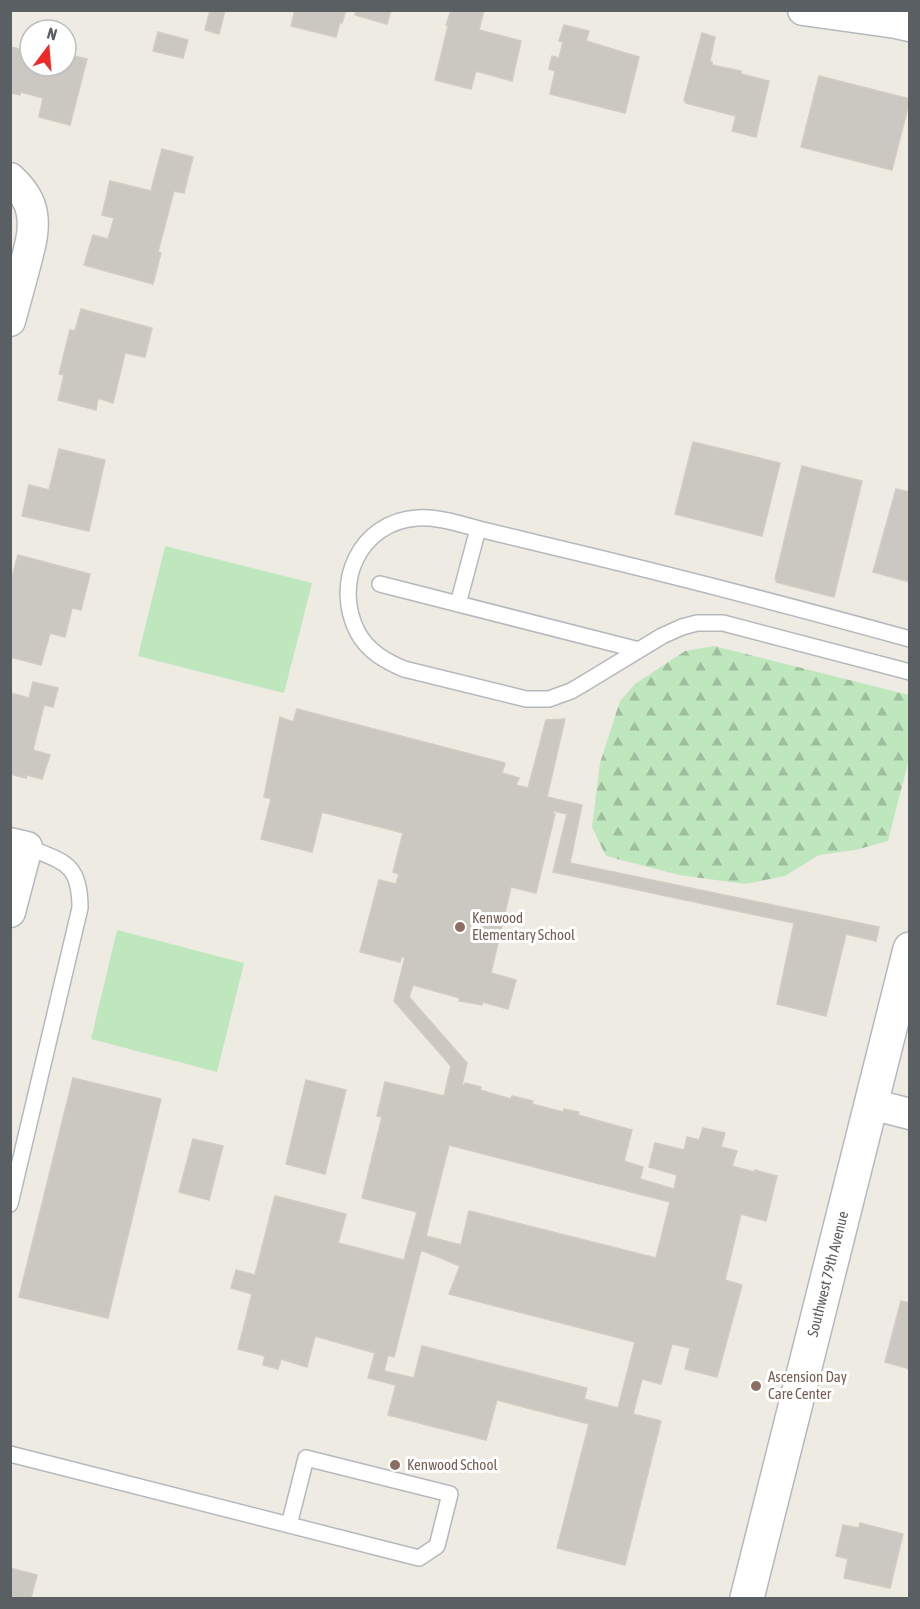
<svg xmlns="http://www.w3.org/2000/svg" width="920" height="1609" font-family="'Asap Condensed',sans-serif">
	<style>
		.forest { fill: url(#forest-firs) }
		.pitch { fill: #bfe7bd }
		.building { fill: #cbc7c1; stroke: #d3ccc0; stroke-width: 1.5; fill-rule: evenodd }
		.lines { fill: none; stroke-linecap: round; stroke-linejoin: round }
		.service-casing { stroke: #b5b8bd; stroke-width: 18 }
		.minor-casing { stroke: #b5b8bd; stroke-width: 33 }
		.tertiary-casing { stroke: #b5b8bd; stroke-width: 36 }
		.service { stroke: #fff; stroke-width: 15 }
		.minor { stroke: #fff; stroke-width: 30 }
		.tertiary { stroke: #fff; stroke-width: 33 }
		.education-dot { fill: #8d6e63; stroke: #fff; stroke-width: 2 }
		.labels { text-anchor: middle; stroke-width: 6; stroke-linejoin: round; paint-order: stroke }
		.education-label { font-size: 15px; fill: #785e54; stroke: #fff; text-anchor: start }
		.street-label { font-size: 15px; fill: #5a5f63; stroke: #fff }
	</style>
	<defs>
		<pattern id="forest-firs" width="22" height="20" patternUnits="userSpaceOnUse" patternTransform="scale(1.5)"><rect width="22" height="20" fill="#bfe7bd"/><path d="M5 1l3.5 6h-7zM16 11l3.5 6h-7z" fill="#9ebe9d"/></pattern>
	</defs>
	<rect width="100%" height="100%" fill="#eeebe2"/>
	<!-- forest -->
	<path class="forest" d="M 714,646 L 909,695 L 909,759 L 888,841 L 855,850 L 819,855 L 785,876 L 745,884 L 679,875 L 606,856 L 592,827 L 600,763 L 620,701 L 635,684 L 685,651 Z"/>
	<!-- pitch -->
	<path class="pitch" d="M 165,546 L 312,583 L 284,693 L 138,656 Z
		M 117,930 L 244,963 L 217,1072 L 91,1039 Z"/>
	<!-- building -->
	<path class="building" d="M 210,10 L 225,10 L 219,34 L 205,30 Z
		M 295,10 L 346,10 L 342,23 L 340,22 L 336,37 L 291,26 Z
		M 356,10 L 391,10 L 387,24 L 355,15 Z
		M 451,10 L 484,10 L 479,30 L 521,41 L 512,81 L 476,71 L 471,89 L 435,80 L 448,26 L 446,25 Z
		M 564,25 L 589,31 L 586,41 L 639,57 L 625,113 L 550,94 L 555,71 L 549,69 L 552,56 L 559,58 L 563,42 L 559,41 Z
		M 158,32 L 188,40 L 183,58 L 153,51 Z
		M 702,33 L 715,37 L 710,61 L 712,62 L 712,65 L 741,71 L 741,74 L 769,81 L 756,137 L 732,131 L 736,116 L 686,103 L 684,100 Z
		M 26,43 L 30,44 L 30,66 L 66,66 L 66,54 L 87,59 L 70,125 L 39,117 L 43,98 L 21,92 L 20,95 L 10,93 L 10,47 L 24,50 Z
		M 819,76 L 910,99 L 892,170 L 801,147 Z
		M 162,149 L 193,157 L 184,193 L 174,191 L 158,252 L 161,253 L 153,284 L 84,265 L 93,235 L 108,239 L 114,218 L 102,215 L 110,181 L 151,191 Z
		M 81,309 L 152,328 L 145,357 L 125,353 L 113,403 L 98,398 L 96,410 L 58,400 L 64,375 L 59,374 L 70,330 L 75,331 Z
		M 693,442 L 780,463 L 762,536 L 675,514 Z
		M 59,449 L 105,460 L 89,531 L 22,516 L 29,485 L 49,490 Z
		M 802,466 L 862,481 L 834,597 L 776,582 L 777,580 L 775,579 Z
		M 896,489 L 910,492 L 910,582 L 873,572 Z
		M 18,555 L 90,574 L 81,610 L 72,608 L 65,637 L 50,633 L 41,665 L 10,657 L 10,584 Z
		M 33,682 L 58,688 L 53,707 L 44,705 L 33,750 L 50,755 L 42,779 L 27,775 L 26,778 L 10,774 L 10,693 L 29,698 Z
		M 297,709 L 505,763 L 502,773 L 519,778 L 516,785 L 528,788 L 546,720 L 565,719 L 547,797 L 582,805 L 570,863 L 879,927 L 876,941 L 846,934 L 826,1016 L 777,1004 L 794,923 L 553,872 L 567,814 L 554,811 L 553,813 L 555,814 L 536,893 L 511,887 L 491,973 L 516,980 L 508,1009 L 483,1002 L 482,1005 L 459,1001 L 460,998 L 413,985 L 409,997 L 467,1063 L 462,1085 L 464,1085 L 465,1083 L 481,1087 L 480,1090 L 511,1099 L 512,1096 L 533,1101 L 532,1104 L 563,1112 L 564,1109 L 579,1112 L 578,1115 L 632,1130 L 624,1161 L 643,1167 L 640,1179 L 674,1189 L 677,1175 L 649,1167 L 655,1143 L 684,1150 L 687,1137 L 699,1140 L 703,1128 L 725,1133 L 721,1147 L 737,1151 L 732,1166 L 754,1172 L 755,1170 L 777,1176 L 766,1221 L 741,1214 L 725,1280 L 742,1285 L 717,1377 L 685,1369 L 690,1348 L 672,1344 L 661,1384 L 642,1379 L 633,1414 L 661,1421 L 625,1565 L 557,1548 L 589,1424 L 497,1400 L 486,1440 L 388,1415 L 396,1385 L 368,1378 L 375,1353 L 315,1336 L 307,1367 L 281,1359 L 278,1369 L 263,1365 L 265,1356 L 238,1349 L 252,1294 L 231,1288 L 236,1270 L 255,1275 L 275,1196 L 346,1214 L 338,1243 L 404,1260 L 417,1212 L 362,1198 L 382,1117 L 377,1116 L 385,1082 L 444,1096 L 451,1066 L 394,1001 L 405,957 L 401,957 L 400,962 L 360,952 L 379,880 L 396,884 L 399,874 L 393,872 L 403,833 L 322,812 L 312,852 L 261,839 L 271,799 L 264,797 L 280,717 L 293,722 ZM 449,1145 L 670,1202 L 656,1258 L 469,1211 L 461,1245 L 426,1236 ZM 421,1250 L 460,1266 L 449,1294 L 635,1342 L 618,1408 L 584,1399 L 587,1388 L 422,1346 L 414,1378 L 384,1371 L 388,1355 L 394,1357 Z
		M 73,1078 L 161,1099 L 108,1318 L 19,1297 Z
		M 306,1080 L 346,1090 L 325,1174 L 286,1164 Z
		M 193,1139 L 223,1146 L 209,1200 L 179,1192 Z
		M 901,1301 L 910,1303 L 910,1369 L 885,1362 Z
		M 860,1523 L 903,1534 L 890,1588 L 844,1578 L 848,1559 L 836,1556 L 843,1525 L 859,1528 Z
		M 10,1568 L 37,1575 L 31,1598 L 10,1598 Z"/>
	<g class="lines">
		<defs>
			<path id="service" d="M 380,584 L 639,650
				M 458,604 L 478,529
				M 910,639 C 787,605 664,573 541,544 C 520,539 499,534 479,529 C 460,524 436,516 417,518 C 359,522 332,584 358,633 C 368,651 385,661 404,669 L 526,699 L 549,699 L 571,691 L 583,684 L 662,636 L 682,627 L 697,623 L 723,623 L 910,672
				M 10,1204 L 80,908 C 80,863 64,862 27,847
				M 10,1454 L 419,1558 L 437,1546 L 450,1494 L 306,1458 L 289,1525"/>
			<path id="minor" d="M 803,10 L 896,23 L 910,26
				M 10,178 C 21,188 30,199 32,214 C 35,232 29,249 25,266 C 20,284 15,303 10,321
				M 10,843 L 27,847 L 10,912
				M 871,1104 L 910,1114"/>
			<path id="tertiary" d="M 747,1598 L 910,949"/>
		</defs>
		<!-- service casing -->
		<use href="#service" class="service-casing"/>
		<!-- minor casing -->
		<use href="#minor" class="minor-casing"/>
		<!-- tertiary casing -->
		<use href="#tertiary" class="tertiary-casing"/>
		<!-- service -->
		<use href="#service" class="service"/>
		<!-- minor -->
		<use href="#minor" class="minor"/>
		<!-- tertiary -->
		<use href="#tertiary" class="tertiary"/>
	</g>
	<!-- markers -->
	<g class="education-dot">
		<circle cx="460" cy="927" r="6"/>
		<circle cx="756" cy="1386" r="6"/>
		<circle cx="395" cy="1465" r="6"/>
	</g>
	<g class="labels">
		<!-- education labels -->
		<g class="education-label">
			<text x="472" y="923">Kenwood<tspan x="472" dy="17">Elementary School</tspan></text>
			<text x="768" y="1382">Ascension Day<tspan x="768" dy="17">Care Center</tspan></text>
			<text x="407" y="1470">Kenwood School</text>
		</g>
		<!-- street labels -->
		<g class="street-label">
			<text transform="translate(828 1274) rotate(-76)" y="5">Southwest 79th Avenue</text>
		</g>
	</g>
	<!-- border -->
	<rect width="920" height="1609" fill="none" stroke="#5a5f63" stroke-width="24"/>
	<!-- north arrow -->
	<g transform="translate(48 48) rotate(16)"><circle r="28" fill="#ffffff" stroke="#bdbfc1" stroke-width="1.5"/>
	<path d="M0-4.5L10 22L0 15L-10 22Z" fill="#f12924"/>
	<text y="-9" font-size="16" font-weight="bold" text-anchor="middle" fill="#5a5f63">N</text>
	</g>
</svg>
